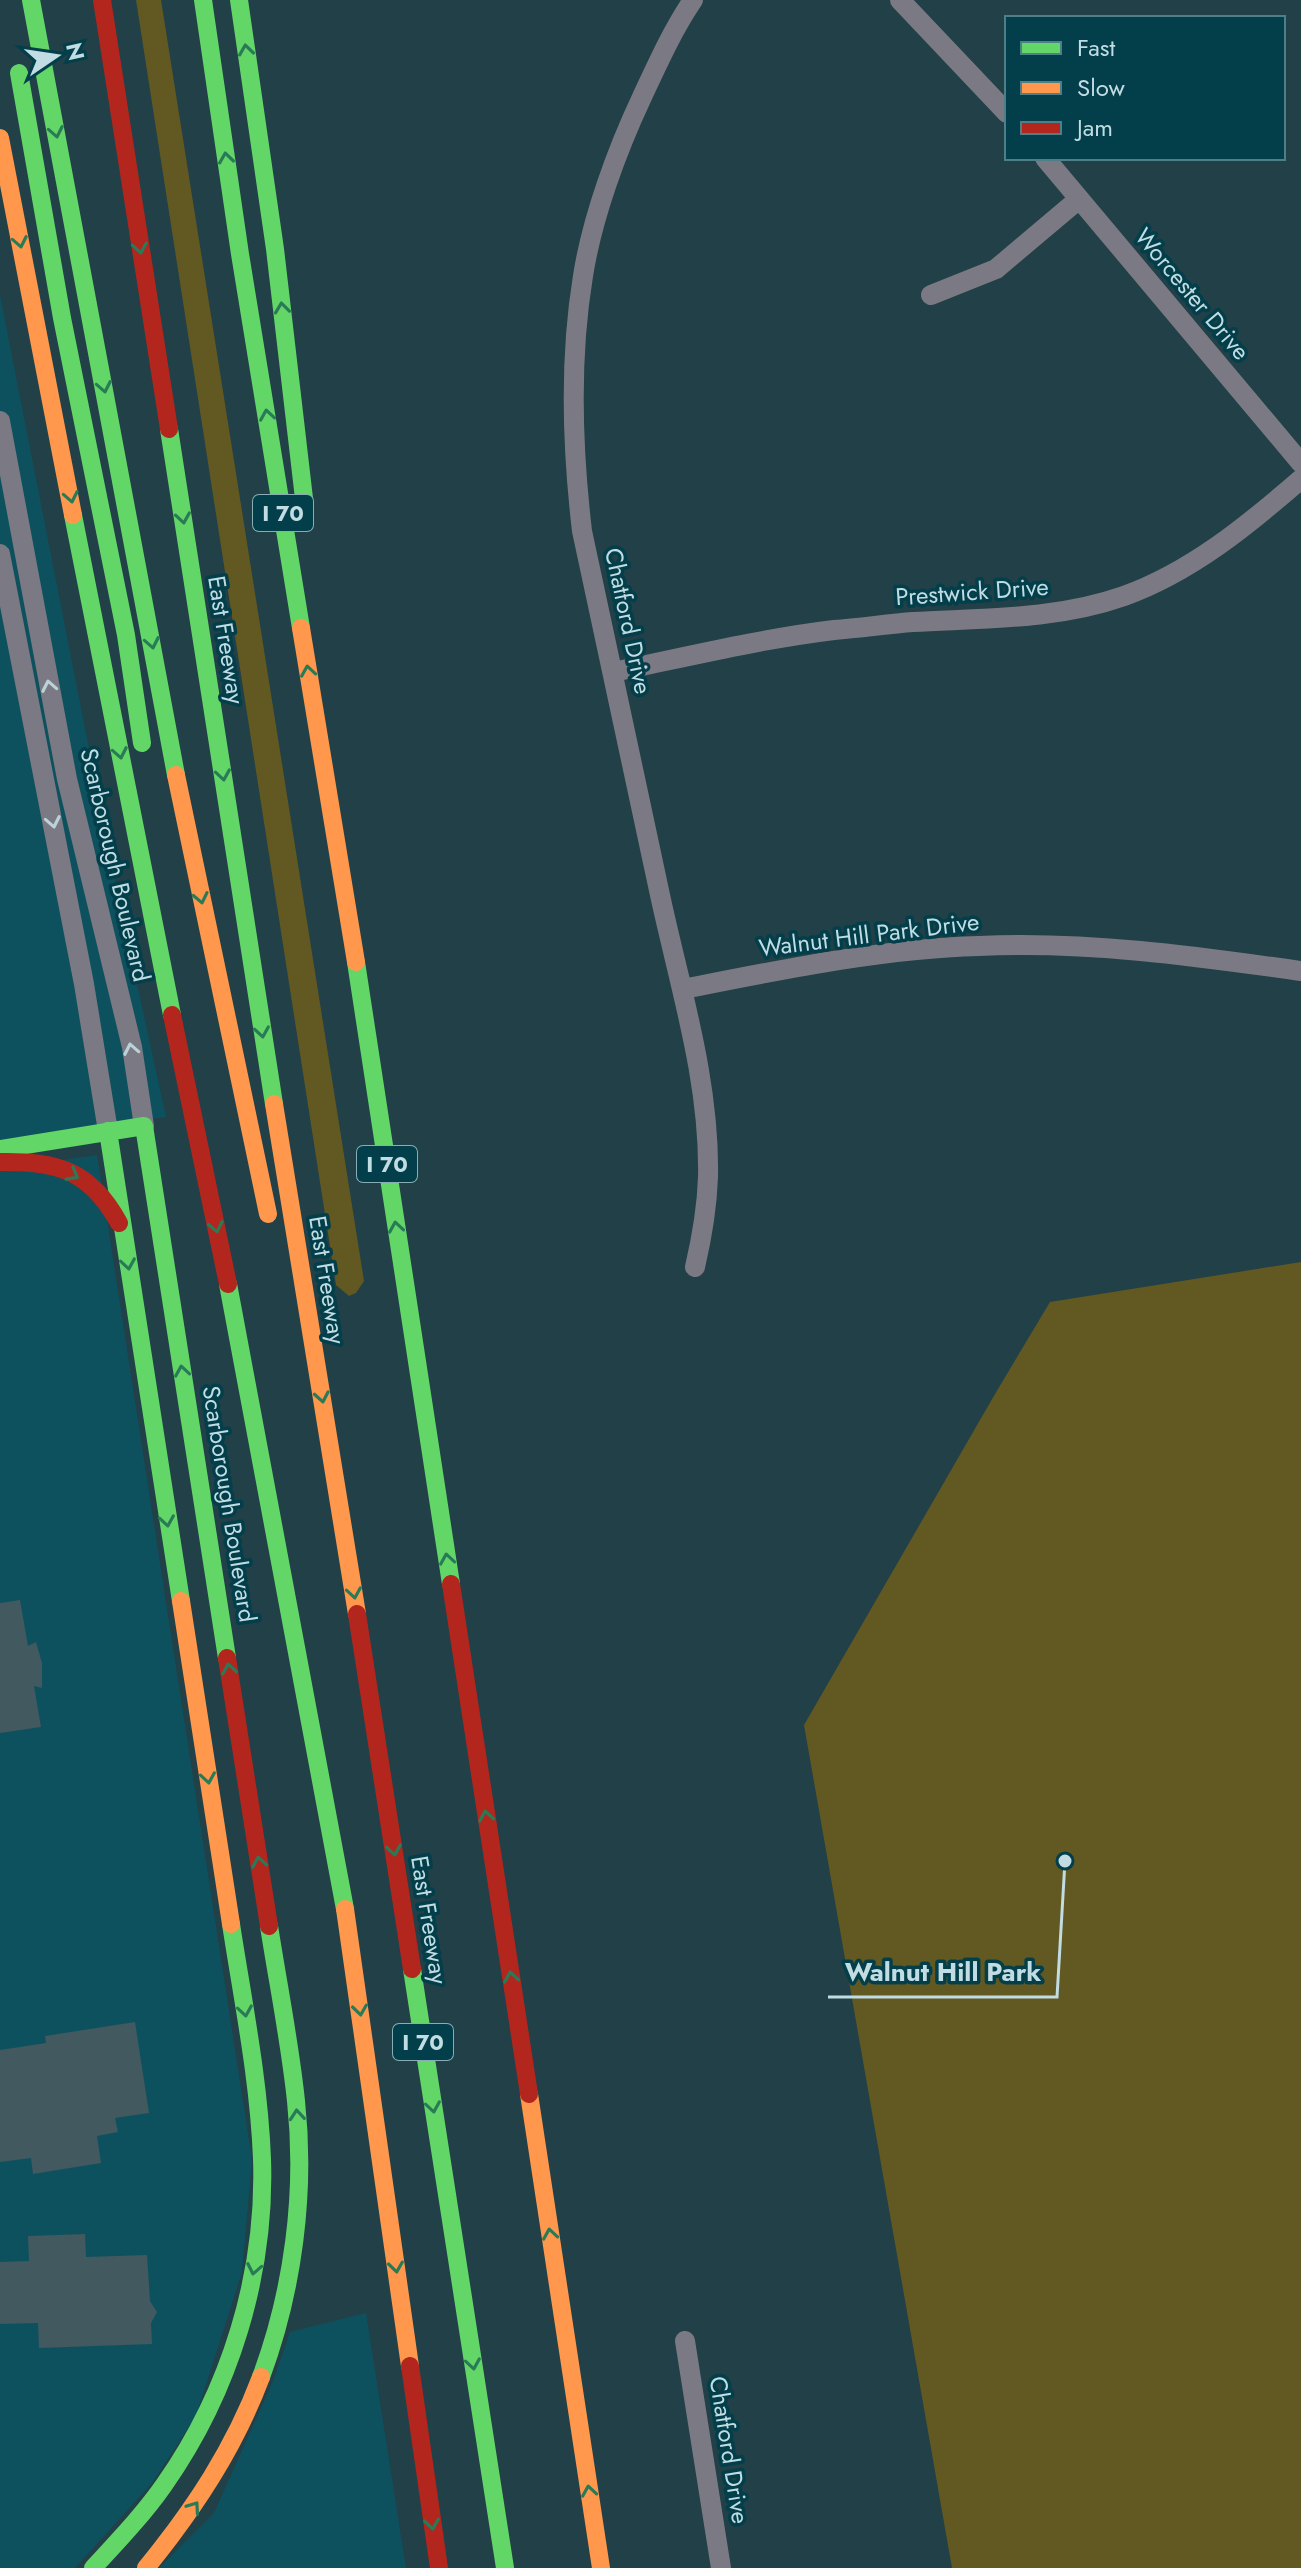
<svg xmlns="http://www.w3.org/2000/svg" width="1301" height="2568" font-family="Jost,sans-serif">
	<style>
		.built { fill: #0e515e }
		.green { fill: #625822 }
		.building { fill: #41595f }
		.lines { fill: none; stroke-linecap: round; stroke-linejoin: round }
		.street { stroke: #7b7983; stroke-width: 20 }
		.fast { stroke: #63d668; stroke-width: 18 }
		.slow { stroke: #ff974d; stroke-width: 18 }
		.jam { stroke: #b3261e; stroke-width: 18 }
		.oneway { stroke: #297b57 }
		.oneway2 { stroke: #bad2d8 }
		.labels { text-anchor: middle; stroke-width: 7; stroke-linejoin: round; paint-order: stroke }
		.shield { fill: #023f4b; stroke: #88adb5; stroke-width: 2 }
		.shield-label { font-size: 22px; font-weight: bold; fill: #c1dce2 }
		.street-label { font-size: 24px; fill: #c1dce2; stroke: #023f4b }
		.leader { fill: none; stroke: #c1dce2; stroke-width: 3 }
		.callout-dot { fill: #c1dce2; stroke: #023f4b; stroke-width: 3 }
		.callout-label { font-size: 26px; text-anchor: middle; font-weight: bold; fill: #c1dce2; stroke: #023f4b; stroke-width: 7; stroke-linejoin: round; paint-order: stroke }
	</style>
	<rect width="100%" height="100%" fill="#214047"/>
	<!-- built -->
	<path class="built" d="M 0,295 L 117,892 L 166,1117 L 0,1140 Z
		M 97,1155 L 252,2160 L 242,2272 L 196,2416 L 152,2483 L 75,2568 L 0,2568 L 0,1169 Z
		M 366,2313 L 406,2568 L 159,2568 L 214,2513 L 274,2379 L 290,2332 Z"/>
	<!-- green -->
	<path class="green" d="M 136,0 L 161,0 L 364,1281 L 356,1293 L 349,1296 L 336,1285 Z
		M 1301,1262 L 1301,2568 L 952,2568 L 804,1725 L 995,1394 L 1050,1302 Z"/>
	<!-- building -->
	<path class="building" d="M 20,1600 L 28,1646 L 36,1642 L 42,1663 L 42,1688 L 34,1686 L 41,1727 L 0,1733 L 0,1603 Z
		M 135,2022 L 149,2113 L 115,2118 L 118,2132 L 97,2136 L 101,2163 L 33,2174 L 31,2158 L 0,2162 L 0,2050 L 46,2043 L 45,2036 Z
		M 85,2234 L 86,2257 L 147,2255 L 150,2301 L 157,2312 L 151,2323 L 152,2344 L 39,2348 L 38,2323 L 0,2324 L 0,2262 L 29,2261 L 28,2236 Z"/>
	<g class="lines">
		<!-- street -->
		<path class="street" d="M 693,0 C 672,31 658,63 642,97 C 617,150 592,218 583,276 C 569,361 572,446 582,531 C 609,653 634,774 660,895 C 680,988 710,1081 708,1177 C 707,1207 702,1237 695,1267
			M 900,0 L 1007,113
			M 1045,158 L 1301,463
			M 931,295 L 996,269 L 1079,199
			M 0,421 L 67,779 L 132,1047 L 144,1126
			M 0,554 L 84,984 L 108,1131
			M 613,672 C 686,657 760,639 834,630 C 861,628 887,624 913,622 C 984,618 1056,620 1124,596 C 1191,572 1248,525 1301,479
			M 683,989 C 780,970 879,949 979,946 C 1087,941 1194,956 1301,971
			M 685,2341 L 721,2568"/>
		<!-- fast -->
		<path class="fast" d="M 31,0 L 176,775
			M 203,0 L 240,254 L 301,628
			M 239,0 L 275,249 L 305,507
			M 19,73 L 62,318 L 126,635 L 142,743
			M 169,429 L 274,1104
			M 73,515 L 172,1015
			M 356,962 L 451,1584
			M 108,1131 L 181,1601
			M 0,1149 L 144,1126 L 227,1658
			M 228,1284 L 345,1909
			M 412,1969 L 505,2568
			M 261,2377 C 293,2291 306,2193 296,2101 C 290,2043 278,1984 269,1926
			M 93,2568 C 118,2541 143,2515 164,2485 C 230,2391 266,2274 262,2159 C 259,2080 243,2002 231,1924"/>
		<!-- slow -->
		<path class="slow" d="M 0,138 L 73,515
			M 301,628 L 356,962
			M 176,775 L 268,1214
			M 274,1104 L 357,1614
			M 181,1601 L 231,1924
			M 345,1909 L 410,2366
			M 529,2094 L 601,2568
			M 146,2568 C 194,2509 234,2449 261,2377"/>
		<!-- jam -->
		<path class="jam" d="M 102,0 L 169,429
			M 172,1015 L 228,1284
			M 0,1162 C 57,1161 90,1170 119,1223
			M 451,1584 L 529,2094
			M 357,1614 L 412,1969
			M 227,1658 L 269,1926
			M 410,2366 L 439,2568"/>
	</g>
	<!-- one-way arrows -->
	<defs><path id="oneway-chevron" d="M-2-3.5L2.5 0L-2 3.5" fill="none" stroke-width="1.6" stroke-linecap="round" stroke-linejoin="round" transform="scale(2)"/></defs>
	<g class="oneway">
		<use href="#oneway-chevron" transform="translate(246 50) rotate(-98)"/>
		<use href="#oneway-chevron" transform="translate(56 132) rotate(79)"/>
		<use href="#oneway-chevron" transform="translate(226 158) rotate(-98)"/>
		<use href="#oneway-chevron" transform="translate(20 242) rotate(79)"/>
		<use href="#oneway-chevron" transform="translate(140 248) rotate(81)"/>
		<use href="#oneway-chevron" transform="translate(282 308) rotate(-97)"/>
		<use href="#oneway-chevron" transform="translate(104 387) rotate(79)"/>
		<use href="#oneway-chevron" transform="translate(267 415) rotate(-99)"/>
		<use href="#oneway-chevron" transform="translate(71 497) rotate(79)"/>
		<use href="#oneway-chevron" transform="translate(183 518) rotate(81)"/>
		<use href="#oneway-chevron" transform="translate(152 643) rotate(79)"/>
		<use href="#oneway-chevron" transform="translate(308 671) rotate(-99)"/>
		<use href="#oneway-chevron" transform="translate(120 753) rotate(79)"/>
		<use href="#oneway-chevron" transform="translate(223 775) rotate(81)"/>
		<use href="#oneway-chevron" transform="translate(201 898) rotate(78)"/>
		<use href="#oneway-chevron" transform="translate(262 1032) rotate(81)"/>
		<use href="#oneway-chevron" transform="translate(73 1175) rotate(29)"/>
		<use href="#oneway-chevron" transform="translate(216 1227) rotate(78)"/>
		<use href="#oneway-chevron" transform="translate(396 1227) rotate(-99)"/>
		<use href="#oneway-chevron" transform="translate(128 1264) rotate(81)"/>
		<use href="#oneway-chevron" transform="translate(182 1371) rotate(-99)"/>
		<use href="#oneway-chevron" transform="translate(322 1397) rotate(80)"/>
		<use href="#oneway-chevron" transform="translate(167 1521) rotate(81)"/>
		<use href="#oneway-chevron" transform="translate(447 1559) rotate(-99)"/>
		<use href="#oneway-chevron" transform="translate(354 1593) rotate(81)"/>
		<use href="#oneway-chevron" transform="translate(229 1669) rotate(-99)"/>
		<use href="#oneway-chevron" transform="translate(208 1778) rotate(81)"/>
		<use href="#oneway-chevron" transform="translate(486 1816) rotate(-99)"/>
		<use href="#oneway-chevron" transform="translate(394 1850) rotate(81)"/>
		<use href="#oneway-chevron" transform="translate(259 1862) rotate(-99)"/>
		<use href="#oneway-chevron" transform="translate(511 1977) rotate(-99)"/>
		<use href="#oneway-chevron" transform="translate(360 2010) rotate(82)"/>
		<use href="#oneway-chevron" transform="translate(245 2011) rotate(81)"/>
		<use href="#oneway-chevron" transform="translate(433 2107) rotate(81)"/>
		<use href="#oneway-chevron" transform="translate(297 2115) rotate(-95)"/>
		<use href="#oneway-chevron" transform="translate(550 2234) rotate(-99)"/>
		<use href="#oneway-chevron" transform="translate(396 2267) rotate(82)"/>
		<use href="#oneway-chevron" transform="translate(254 2269) rotate(101)"/>
		<use href="#oneway-chevron" transform="translate(473 2364) rotate(81)"/>
		<use href="#oneway-chevron" transform="translate(589 2491) rotate(-99)"/>
		<use href="#oneway-chevron" transform="translate(194 2507) rotate(-55)"/>
		<use href="#oneway-chevron" transform="translate(432 2524) rotate(82)"/>
	</g>
	<g class="oneway2">
		<use href="#oneway-chevron" transform="translate(49 686) rotate(-101)"/>
		<use href="#oneway-chevron" transform="translate(53 822) rotate(79)"/>
		<use href="#oneway-chevron" transform="translate(131 1049) rotate(-101)"/>
	</g>
	<g class="labels">
		<!-- shield labels -->
		<g class="shield">
			<rect x="253" y="495" width="60" height="36" rx="6"/>
			<rect x="357" y="1146" width="60" height="36" rx="6"/>
			<rect x="393" y="2024" width="60" height="36" rx="6"/>
		</g>
		<g class="shield-label">
			<text x="283" y="521">I 70</text>
			<text x="387" y="1172">I 70</text>
			<text x="423" y="2050">I 70</text>
		</g>
		<!-- street labels -->
		<g class="street-label">
			<text transform="translate(1192 294) rotate(50)" y="8">Worcester Drive</text>
			<text transform="translate(972 592) rotate(-4)" y="8">Prestwick Drive</text>
			<text transform="translate(628 621) rotate(78)" y="8">Chatford Drive</text>
			<text transform="translate(226 640) rotate(81)" y="8">East Freeway</text>
			<text transform="translate(115 865) rotate(77)" y="8">Scarborough Boulevard</text>
			<text transform="translate(869 935) rotate(-7)" y="8">Walnut Hill Park Drive</text>
			<text transform="translate(327 1280) rotate(81)" y="8">East Freeway</text>
			<text transform="translate(229 1504) rotate(81)" y="8">Scarborough Boulevard</text>
			<text transform="translate(429 1920) rotate(81)" y="8">East Freeway</text>
			<text transform="translate(729 2450) rotate(81)" y="8">Chatford Drive</text>
		</g>
	</g>
	<!-- callouts -->
	<path class="leader" d="M1065 1861L1057 1997H828"/>
	<circle class="callout-dot" cx="1065" cy="1861" r="8"/>
	<g class="callout-label">
		<text x="943" y="1981">Walnut Hill Park</text>
	</g>
	<!-- legend -->
	<rect x="1005" y="16" width="280" height="144" fill="#023f4b" stroke="#4e7e87" stroke-width="2"/>
	<rect x="1021" y="42" width="40" height="12" fill="#63d668" stroke="#4e7e87" stroke-width="2"/>
	<text x="1077" y="56" font-size="24" fill="#c1dce2">Fast</text>
	<rect x="1021" y="82" width="40" height="12" fill="#ff974d" stroke="#4e7e87" stroke-width="2"/>
	<text x="1077" y="96" font-size="24" fill="#c1dce2">Slow</text>
	<rect x="1021" y="122" width="40" height="12" fill="#b3261e" stroke="#4e7e87" stroke-width="2"/>
	<text x="1077" y="136" font-size="24" fill="#c1dce2">Jam</text>
	<!-- north arrow -->
	<g transform="translate(56 56) rotate(77)" stroke="#023f4b" stroke-width="6" paint-order="stroke">
	<path d="M0-6L14 30L0 20L-14 30Z" fill="#c1dce2"/>
	<text y="-12" font-size="22" font-weight="bold" text-anchor="middle" fill="#c1dce2">N</text>
	</g>
</svg>
